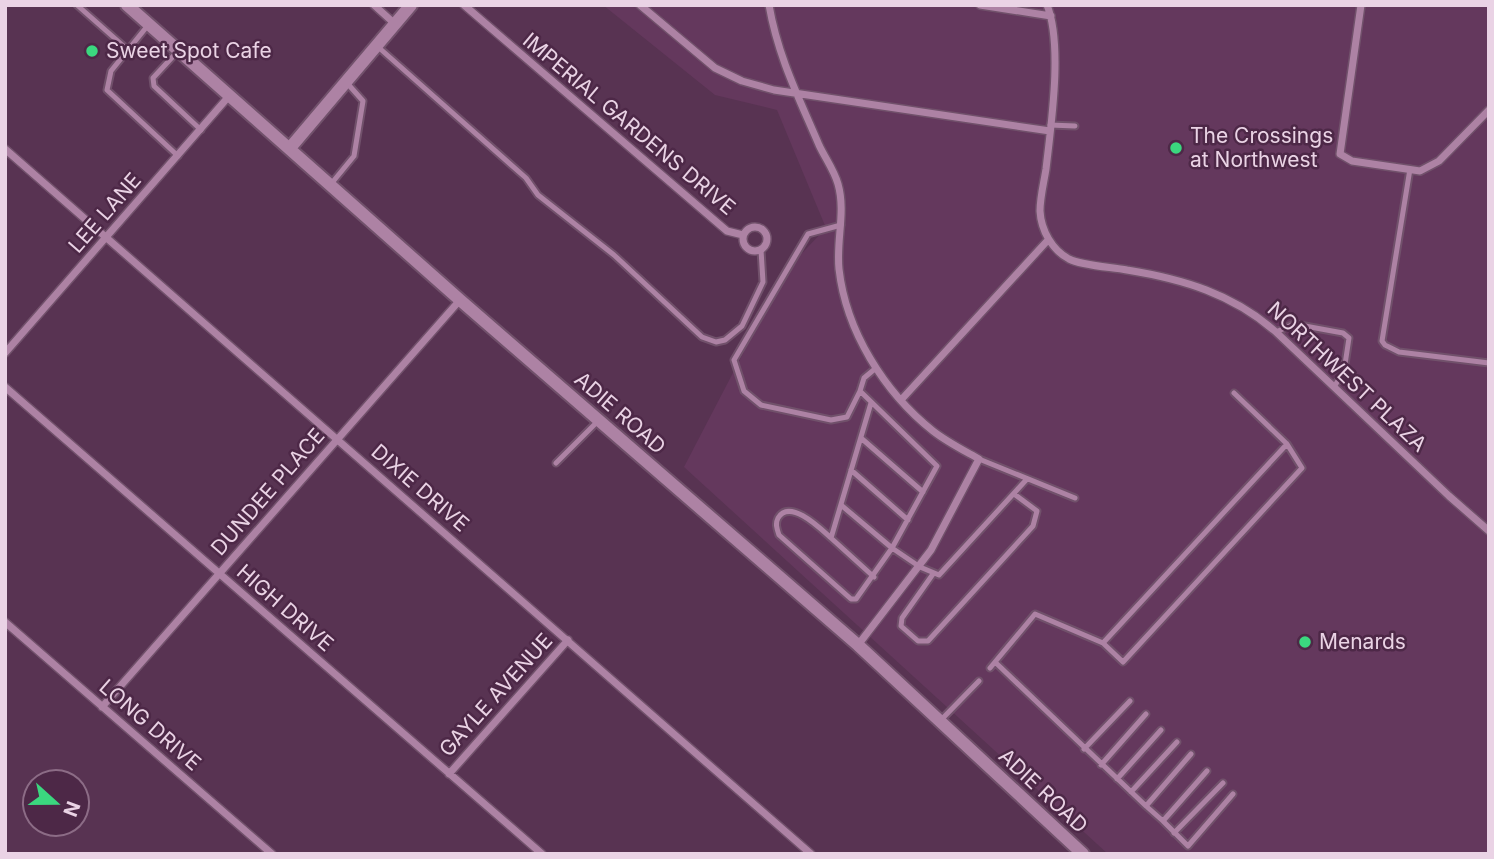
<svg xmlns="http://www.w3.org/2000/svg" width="1494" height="859" font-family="Inter,sans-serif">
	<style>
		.built { fill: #64385d }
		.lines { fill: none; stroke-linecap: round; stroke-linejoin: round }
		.service-casing { stroke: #71516b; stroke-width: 9 }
		.minor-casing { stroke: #71516b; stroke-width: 10 }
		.tertiary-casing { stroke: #71516b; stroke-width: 16 }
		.service { stroke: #ad82a4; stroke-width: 5 }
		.minor { stroke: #ad82a4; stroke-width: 7 }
		.tertiary { stroke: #ad82a4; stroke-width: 12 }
		.poi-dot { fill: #3bd77f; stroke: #4d2847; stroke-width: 2.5 }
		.labels { text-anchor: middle; stroke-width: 5; stroke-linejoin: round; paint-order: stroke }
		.poi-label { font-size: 21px; fill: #ead3e5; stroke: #4d2847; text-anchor: start }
		.street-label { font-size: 21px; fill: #ead3e5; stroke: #4d2847 }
	</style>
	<rect width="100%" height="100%" fill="#583352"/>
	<!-- built -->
	<path class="built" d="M 603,5 L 1489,5 L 1489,854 L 1108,854 L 684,467 L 787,269 L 826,228 L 777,110 L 715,95 Z"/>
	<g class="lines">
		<defs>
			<path id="service" d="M 77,5 L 128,50
				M 149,24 L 111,71 L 107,90 L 178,156
				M 377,46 L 526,178 L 538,195 L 614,255 L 702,337 L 716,342 L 725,340 L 742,326 L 763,282 L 761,250
				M 178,51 L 153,78 L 154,86 L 201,130
				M 1050,125 L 1075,126
				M 1410,169 L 1382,341 L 1385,345 L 1399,352 L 1489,363
				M 331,184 L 354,156 L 363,101 L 347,83
				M 841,225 L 808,234 L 734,360 L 744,391 L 761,405 L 831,420 L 847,417 L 860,391
				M 1276,332 L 1294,324 L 1343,333 L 1349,338 L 1344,371 L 1334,387
				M 876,368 L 864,378 L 860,391 L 937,466 L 892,548 L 920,567 L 939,575 L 1027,479
				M 871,403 L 831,538 L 874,577
				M 861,438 L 923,492
				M 979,459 L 1075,498
				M 556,463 L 599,420
				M 851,470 L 908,520
				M 831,538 C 821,529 790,498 778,518 C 775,524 777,529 779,535 L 851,599 L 856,599 L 892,548 L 841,505
				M 933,574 L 902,618 L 901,626 L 918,641 L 928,641 L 1033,526 L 1037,511 L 1014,494
				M 1103,643 L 1123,662 L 1302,468 L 1287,444
				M 995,662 L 1146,806 L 1191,754
				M 990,668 L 1035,614 L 1103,643 L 1287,444 L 1234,393
				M 940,721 L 979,681
				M 1084,749 L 1130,701
				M 1101,765 L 1146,714
				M 1207,771 L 1163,821 L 1188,846 L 1233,794
				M 1117,779 L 1161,730
				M 1131,792 L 1177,742
				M 1146,806 L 1163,821
				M 1174,833 L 1223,783"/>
			<path id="minor" d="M 374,5 L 395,24
				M 464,5 L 727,231 L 743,235
				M 640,5 L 715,68 L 742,81 L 774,90 L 1050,131
				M 769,5 C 778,57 799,98 819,145 C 825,158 834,170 838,184 C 846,212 836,240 839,269 C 846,331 884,392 933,431 C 947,442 963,450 979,459 L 931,550 L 858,645
				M 980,5 L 1051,16
				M 1047,5 C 1063,45 1051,125 1046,169 C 1044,182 1040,197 1040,211 C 1041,230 1052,250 1069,259 C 1083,266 1111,267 1127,270 C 1183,279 1233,294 1276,332 L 1449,496 L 1489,531
				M 1361,5 L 1340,154 L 1352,161 L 1420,171 L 1439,161 L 1489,110
				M 5,149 L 811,854
				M743 239a12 12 0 1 1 24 0a12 12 0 1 1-24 0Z
				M 5,353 L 230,95
				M 5,387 L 542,854
				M 901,400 L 1048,240
				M 5,622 L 272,854
				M 102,707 L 460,300
				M 449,774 L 568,640"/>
			<path id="tertiary" d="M 127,5 L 460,300 L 858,645 L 1083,854
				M 290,148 L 411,5"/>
		</defs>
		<!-- service casing -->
		<use href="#service" class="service-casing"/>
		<!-- minor casing -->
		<use href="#minor" class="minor-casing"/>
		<!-- tertiary casing -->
		<use href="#tertiary" class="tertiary-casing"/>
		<!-- service -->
		<use href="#service" class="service"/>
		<!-- minor -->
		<use href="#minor" class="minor"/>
		<!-- tertiary -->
		<use href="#tertiary" class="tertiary"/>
	</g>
	<!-- markers -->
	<g class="poi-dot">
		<circle cx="92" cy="51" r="7"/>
		<circle cx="1176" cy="148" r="7"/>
		<circle cx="1305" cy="642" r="7"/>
	</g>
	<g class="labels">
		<!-- poi labels -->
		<g class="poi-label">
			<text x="106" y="58">Sweet Spot Cafe</text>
			<text x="1190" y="143">The Crossings<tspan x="1190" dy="24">at Northwest</tspan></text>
			<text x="1319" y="649">Menards</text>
		</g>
		<!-- street labels -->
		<g class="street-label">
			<text transform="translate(629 124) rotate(40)" y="7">IMPERIAL GARDENS DRIVE</text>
			<text transform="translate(105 213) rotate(-49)" y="7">LEE LANE</text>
			<text transform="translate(1347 377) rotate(43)" y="7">NORTHWEST PLAZA</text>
			<text transform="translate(620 413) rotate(41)" y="7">ADIE ROAD</text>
			<text transform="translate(420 488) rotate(41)" y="7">DIXIE DRIVE</text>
			<text transform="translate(268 492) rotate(-49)" y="7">DUNDEE PLACE</text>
			<text transform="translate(285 608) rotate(41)" y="7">HIGH DRIVE</text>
			<text transform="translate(496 695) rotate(-48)" y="7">GAYLE AVENUE</text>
			<text transform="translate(150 725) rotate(41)" y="7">LONG DRIVE</text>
			<text transform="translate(1043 791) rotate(43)" y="7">ADIE ROAD</text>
		</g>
	</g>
	<!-- border -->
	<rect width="1494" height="859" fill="none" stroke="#ead3e5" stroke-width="14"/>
	<!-- north arrow -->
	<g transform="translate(56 803) rotate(111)"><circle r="33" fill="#4d2847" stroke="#8c6c86" stroke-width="2"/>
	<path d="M0-5L12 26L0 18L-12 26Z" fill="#3bd77f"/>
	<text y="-10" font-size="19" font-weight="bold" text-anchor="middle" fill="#ead3e5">N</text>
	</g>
</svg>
